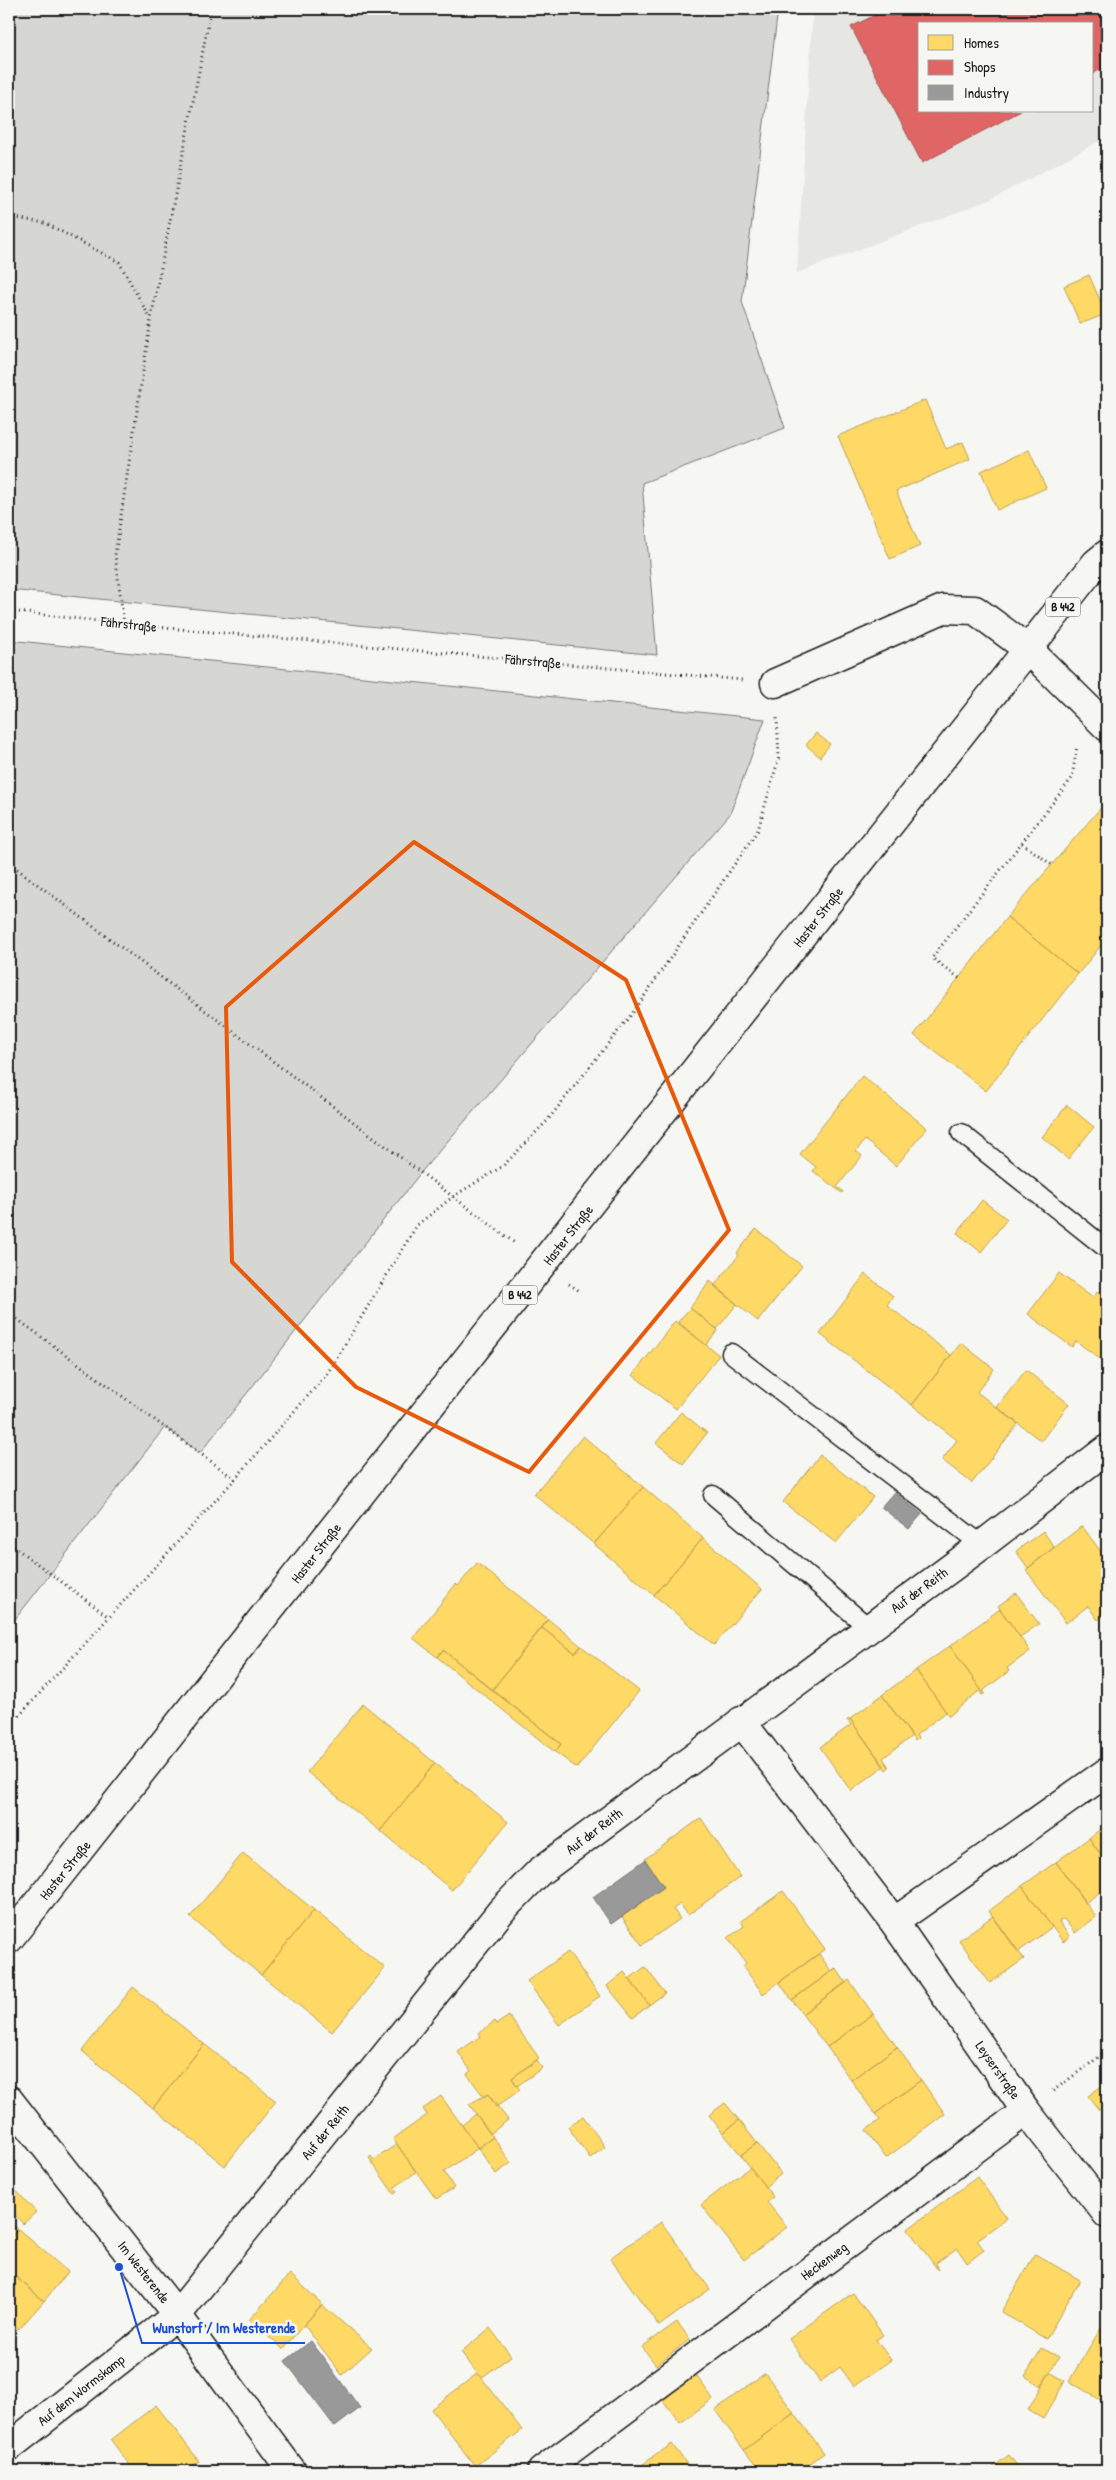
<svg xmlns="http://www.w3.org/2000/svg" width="1116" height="2480" font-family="'Patrick Hand',sans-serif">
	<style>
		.built { fill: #e6e6e2; fill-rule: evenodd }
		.green { fill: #d6d6d2; stroke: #797977 }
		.homes { fill: #ffd966; stroke: #bba050 }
		.shops { fill: #e06666; stroke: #a55050 }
		.industry { fill: #999; stroke: #747474 }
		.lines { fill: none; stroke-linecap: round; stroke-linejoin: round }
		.lane-casing { stroke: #1c1c1c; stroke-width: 21 }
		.street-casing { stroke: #1c1c1c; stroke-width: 31 }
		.primary-casing { stroke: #1c1c1c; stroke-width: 31 }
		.path { stroke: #1c1c1c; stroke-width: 3; stroke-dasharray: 1 4; stroke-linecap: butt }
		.lane { stroke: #f6f6f2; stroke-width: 18 }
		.street { stroke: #f6f6f2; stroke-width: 28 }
		.primary { stroke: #f6f6f2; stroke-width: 28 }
		.marked { fill: none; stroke: #e8590c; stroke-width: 4; stroke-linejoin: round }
		.labels { text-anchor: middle; stroke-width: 5; stroke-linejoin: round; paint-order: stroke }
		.shield { fill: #f6f6f2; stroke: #5d5d5c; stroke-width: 1 }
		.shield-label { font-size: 12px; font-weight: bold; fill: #1c1c1c }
		.street-label { font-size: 14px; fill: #1c1c1c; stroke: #f6f6f2 }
		.leader { fill: none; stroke: #1d4ed8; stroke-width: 2 }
		.callout-dot { fill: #1d4ed8; stroke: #f6f6f2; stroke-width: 2 }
		.callout-label { font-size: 15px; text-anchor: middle; font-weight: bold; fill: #1d4ed8; stroke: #f6f6f2; stroke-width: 5; stroke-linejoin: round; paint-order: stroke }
	</style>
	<rect width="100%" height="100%" fill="#f6f6f2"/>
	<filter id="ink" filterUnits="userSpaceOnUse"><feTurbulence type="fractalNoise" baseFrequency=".02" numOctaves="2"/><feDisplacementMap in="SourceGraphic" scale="10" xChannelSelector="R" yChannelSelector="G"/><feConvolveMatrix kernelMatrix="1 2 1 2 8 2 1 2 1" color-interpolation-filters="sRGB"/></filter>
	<g filter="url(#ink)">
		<!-- built -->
		<path class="built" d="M 813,9 L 1107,9 L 1107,137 L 992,199 L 797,273 ZM 920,24 L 1092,24 L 1092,111 L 920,111 Z"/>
		<!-- green -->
		<path class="green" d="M 9,9 L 778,9 L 742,302 L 785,428 L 642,483 L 657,655 L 9,590 Z
			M 9,640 L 765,719 L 730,814 L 422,1171 L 200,1453 L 165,1427 L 9,1627 Z"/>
		<!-- homes -->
		<path class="homes" d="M 1089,275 L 1106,314 L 1080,324 L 1064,286 Z
			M 925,400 L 946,449 L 963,442 L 970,459 L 896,491 L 920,546 L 890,559 L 838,436 Z
			M 1029,450 L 1046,488 L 997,510 L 981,471 Z
			M 816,733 L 830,744 L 820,757 L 806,745 Z
			M 1104,804 L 1107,807 L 1107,938 L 1078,974 L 1007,917 Z
			M 1007,917 L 1078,974 L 986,1091 L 914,1035 Z
			M 862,1076 L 927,1128 L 896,1166 L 865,1140 L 856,1151 L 862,1156 L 837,1187 L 843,1191 L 842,1193 L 813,1171 L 816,1167 L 800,1154 Z
			M 1067,1105 L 1094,1127 L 1068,1159 L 1042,1137 Z
			M 982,1200 L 1007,1219 L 981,1252 L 957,1233 Z
			M 756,1229 L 802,1266 L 758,1321 L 714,1286 L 739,1255 L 737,1253 Z
			M 1059,1273 L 1093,1298 L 1098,1291 L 1107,1298 L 1107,1357 L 1104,1362 L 1076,1341 L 1072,1347 L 1028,1314 Z
			M 865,1274 L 893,1296 L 887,1305 L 951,1355 L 912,1405 L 820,1334 Z
			M 710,1281 L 737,1304 L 717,1329 L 690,1308 Z
			M 690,1308 L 718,1330 L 706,1345 L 678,1322 Z
			M 675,1321 L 719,1355 L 676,1409 L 633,1375 Z
			M 961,1343 L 994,1369 L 977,1392 L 1018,1424 L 972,1483 L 942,1460 L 957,1440 L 912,1405 Z
			M 1026,1370 L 1069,1404 L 1041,1441 L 997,1407 Z
			M 681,1412 L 707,1433 L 683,1464 L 656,1443 Z
			M 583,1436 L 643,1487 L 594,1544 L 534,1494 Z
			M 820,1455 L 873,1497 L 836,1543 L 783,1502 Z
			M 643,1487 L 703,1538 L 654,1595 L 594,1544 Z
			M 1082,1526 L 1107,1560 L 1107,1567 L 1104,1569 L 1107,1574 L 1107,1613 L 1098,1620 L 1088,1606 L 1066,1623 L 1026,1570 Z
			M 1043,1531 L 1054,1547 L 1028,1568 L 1016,1551 Z
			M 703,1538 L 762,1589 L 714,1645 L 654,1595 Z
			M 477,1563 L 548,1619 L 492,1690 L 443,1650 L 437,1657 L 413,1638 L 456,1584 L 458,1586 Z
			M 1016,1593 L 1039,1624 L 1020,1637 L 998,1606 Z
			M 1000,1609 L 1030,1651 L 1007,1668 L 1009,1671 L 984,1690 L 984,1694 L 950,1646 Z
			M 548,1619 L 581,1646 L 575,1653 L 542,1628 Z
			M 542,1628 L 575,1653 L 581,1646 L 639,1691 L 577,1768 L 555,1752 L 561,1744 L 492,1690 Z
			M 950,1646 L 984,1694 L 982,1695 L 979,1691 L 949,1716 L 916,1670 Z
			M 443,1650 L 561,1744 L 555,1752 L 437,1657 Z
			M 916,1670 L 946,1712 L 916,1735 L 918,1738 L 915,1741 L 882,1695 Z
			M 882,1695 L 912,1736 L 883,1758 L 889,1767 L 886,1770 L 850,1719 Z
			M 363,1704 L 435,1763 L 380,1831 L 307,1772 Z
			M 850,1719 L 884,1766 L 851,1791 L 820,1747 L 851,1725 L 847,1720 Z
			M 435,1763 L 508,1822 L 452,1890 L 380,1831 Z
			M 701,1818 L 740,1877 L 688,1915 L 680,1904 L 673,1909 L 680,1919 L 642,1945 L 622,1917 L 664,1887 L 645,1859 Z
			M 1107,1824 L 1107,1863 L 1089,1838 Z
			M 1089,1838 L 1107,1863 L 1107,1887 L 1085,1903 L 1056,1862 Z
			M 243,1853 L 314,1910 L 261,1975 L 190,1917 Z
			M 1056,1862 L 1096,1917 L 1075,1933 L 1064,1919 L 1059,1922 L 1070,1937 L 1063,1942 L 1022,1886 Z
			M 1022,1886 L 1052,1927 L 1018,1952 L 989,1911 Z
			M 783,1891 L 825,1949 L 763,1994 L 743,1966 L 746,1963 L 728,1938 L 744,1926 L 741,1921 Z
			M 314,1910 L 385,1968 L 332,2032 L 261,1975 Z
			M 993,1916 L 1024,1959 L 990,1983 L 959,1940 Z
			M 568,1952 L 600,1996 L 559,2025 L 527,1981 Z
			M 819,1954 L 831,1971 L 836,1968 L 792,2000 L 779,1982 Z
			M 645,1967 L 665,1993 L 649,2005 L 629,1979 Z
			M 836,1968 L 846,1983 L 802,2014 L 792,2000 Z
			M 624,1972 L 649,2005 L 633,2018 L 607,1986 Z
			M 849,1980 L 873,2014 L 827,2047 L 802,2014 Z
			M 133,1987 L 204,2044 L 153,2108 L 82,2051 Z
			M 873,2014 L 897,2047 L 851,2080 L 827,2047 Z
			M 509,2016 L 539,2058 L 512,2078 L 520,2090 L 496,2107 L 488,2094 L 484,2097 L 467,2074 L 471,2071 L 458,2052 L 481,2036 L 479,2033 L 495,2021 L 497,2024 Z
			M 204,2044 L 276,2101 L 225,2166 L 153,2108 Z
			M 897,2047 L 921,2080 L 875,2114 L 851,2080 Z
			M 537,2060 L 542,2068 L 517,2086 L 512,2078 Z
			M 921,2080 L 945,2114 L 886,2158 L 866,2130 L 880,2120 L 875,2114 Z
			M 1107,2082 L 1107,2105 L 1099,2110 L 1088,2096 Z
			M 488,2094 L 508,2120 L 490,2134 L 469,2104 Z
			M 441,2096 L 478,2148 L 444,2172 L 454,2188 L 436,2199 L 393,2139 L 427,2115 L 423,2109 Z
			M 725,2103 L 739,2120 L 723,2133 L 709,2115 Z
			M 476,2114 L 493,2137 L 478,2148 L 462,2125 Z
			M 583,2116 L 605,2147 L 590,2158 L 568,2127 Z
			M 739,2120 L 757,2143 L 741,2155 L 723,2133 Z
			M 493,2137 L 511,2163 L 496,2174 L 478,2148 Z
			M 757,2143 L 781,2174 L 765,2187 L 741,2155 Z
			M 397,2144 L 416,2172 L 394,2188 L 397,2192 L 394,2194 L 369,2158 L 371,2156 L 374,2160 Z
			M 750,2167 L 773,2197 L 767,2202 L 787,2227 L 744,2260 L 701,2205 Z
			M 977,2177 L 1007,2218 L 977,2240 L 984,2250 L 967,2263 L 957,2248 L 936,2263 L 938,2270 L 908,2229 Z
			M 9,2183 L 36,2212 L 23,2224 L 9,2208 Z
			M 9,2221 L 18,2229 L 9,2240 Z
			M 661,2222 L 710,2289 L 659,2326 L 610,2258 Z
			M 18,2229 L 68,2272 L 44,2301 L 9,2271 L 9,2240 Z
			M 1035,2254 L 1080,2280 L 1046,2339 L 1001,2312 Z
			M 9,2271 L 44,2301 L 19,2329 L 9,2320 Z
			M 290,2274 L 322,2304 L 283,2349 L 249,2320 Z
			M 853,2293 L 883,2335 L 876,2340 L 891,2360 L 854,2386 L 840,2367 L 820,2382 L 789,2339 Z
			M 322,2305 L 372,2348 L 342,2375 L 304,2325 Z
			M 677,2322 L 690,2339 L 656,2365 L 642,2347 Z
			M 490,2328 L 511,2356 L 481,2378 L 461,2352 Z
			M 1101,2328 L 1107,2332 L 1107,2404 L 1069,2381 Z
			M 1042,2348 L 1059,2357 L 1041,2386 L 1025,2376 Z
			M 692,2370 L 713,2399 L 680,2423 L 658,2394 Z
			M 1050,2372 L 1065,2381 L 1043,2419 L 1028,2410 Z
			M 478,2373 L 522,2430 L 475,2466 L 431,2409 Z
			M 765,2373 L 794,2413 L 744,2450 L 715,2410 Z
			M 156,2405 L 199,2461 L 185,2471 L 134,2471 L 111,2440 Z
			M 794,2413 L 824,2453 L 800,2471 L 760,2471 L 744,2450 Z
			M 672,2444 L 692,2471 L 633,2471 Z
			M 1009,2455 L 1021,2471 L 996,2471 L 993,2467 Z"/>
		<!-- shops -->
		<path class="shops" d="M 887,9 L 1107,9 L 1107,66 L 1092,74 L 1092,24 L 920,24 L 920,111 L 1021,111 L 922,163 L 851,27 Z"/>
		<!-- industry -->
		<path class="industry" d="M 894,1492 L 922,1514 L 909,1529 L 881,1507 Z
			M 645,1860 L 664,1887 L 611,1924 L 593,1897 Z
			M 311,2341 L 360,2408 L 335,2427 L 285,2361 Z"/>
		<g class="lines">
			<defs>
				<path id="lane" d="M 961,1133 L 1107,1249
					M 731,1353 L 982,1545
					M 713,1495 L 868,1627"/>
				<path id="street" d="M 775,683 L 943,609 L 975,610 L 1029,650 L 1107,727
					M 741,1721 L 894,1922 L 1026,2111 L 1107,2214
					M 894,1922 L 1107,1772
					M 9,2100 L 177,2315 L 292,2471
					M 9,2447 L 177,2315 L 502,1910 L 539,1872 L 982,1545 L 1107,1449
					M 542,2471 L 1026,2111"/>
				<path id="primary" d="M 9,1939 L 1096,563 L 1107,554"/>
			</defs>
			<!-- lane casing -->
			<use href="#lane" class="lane-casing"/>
			<!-- street casing -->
			<use href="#street" class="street-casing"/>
			<!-- primary casing -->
			<use href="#primary" class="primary-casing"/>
			<!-- path -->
			<path class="path" d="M 9,217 L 45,223 L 119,262 L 150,318
				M 9,611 L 124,624 L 742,680
				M 124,624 L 115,555 L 151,319 L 211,9
				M 1022,843 L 1052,865
				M 9,863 L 516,1244
				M 959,978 L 932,958 L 1072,778 L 1077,745
				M 569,1284 L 581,1292
				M 9,1313 L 235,1479
				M 9,1543 L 109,1617
				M 9,1727 L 235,1479 L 327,1374 L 417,1225 L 454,1196 L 503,1166 L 547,1121 L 634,1011 L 758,830 L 779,757 L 777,717
				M 1053,2091 L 1107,2051"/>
			<!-- lane -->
			<use href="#lane" class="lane"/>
			<!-- street -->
			<use href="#street" class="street"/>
			<!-- primary -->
			<use href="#primary" class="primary"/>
		</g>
	</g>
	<!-- marked area -->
	<path class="marked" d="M 414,842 L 626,980 L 729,1230 L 529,1472 L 356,1387 L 232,1262 L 226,1007 Z"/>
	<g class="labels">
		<!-- shield labels -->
		<g class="shield">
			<rect x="1045.5" y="597.5" width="35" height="19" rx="4"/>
			<rect x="502.5" y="1285.5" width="35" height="19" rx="4"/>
		</g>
		<g class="shield-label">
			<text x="1063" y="611">B 442</text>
			<text x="520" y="1299">B 442</text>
		</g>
		<!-- street labels -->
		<g class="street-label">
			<text transform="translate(129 624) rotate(6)" y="5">Fährstraße</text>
			<text transform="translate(533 661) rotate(5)" y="5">Fährstraße</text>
			<text transform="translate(818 917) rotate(-52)" y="5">Haster Straße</text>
			<text transform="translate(568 1235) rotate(-52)" y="5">Haster Straße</text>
			<text transform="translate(316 1553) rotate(-52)" y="5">Haster Straße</text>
			<text transform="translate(919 1590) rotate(-36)" y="5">Auf der Reith</text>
			<text transform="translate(594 1831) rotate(-37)" y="5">Auf der Reith</text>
			<text transform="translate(65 1870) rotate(-51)" y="5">Haster Straße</text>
			<text transform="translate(998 2070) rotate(55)" y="5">Leyserstraße</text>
			<text transform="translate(325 2132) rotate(-51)" y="5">Auf der Reith</text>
			<text transform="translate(824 2261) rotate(-37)" y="5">Heckenweg</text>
			<text transform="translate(144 2272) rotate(52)" y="5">Im Westerende</text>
			<text transform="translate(81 2390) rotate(-38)" y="5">Auf dem Wormskamp</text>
		</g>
	</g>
	<!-- callouts -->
	<path class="leader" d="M119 2267L142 2343H305"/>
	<circle class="callout-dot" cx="119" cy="2267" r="5"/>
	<g class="callout-label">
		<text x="224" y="2333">Wunstorf / Im Westerende</text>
	</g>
	<!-- margin -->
	<rect width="1116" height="2480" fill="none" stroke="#f6f6f2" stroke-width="30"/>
	<rect x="15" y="15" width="1086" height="2450" fill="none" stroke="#1c1c1c" stroke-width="2" filter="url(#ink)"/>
	<!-- legend -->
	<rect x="918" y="22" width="175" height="90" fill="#f6f6f2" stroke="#9f9f9c"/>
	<rect x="928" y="35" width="25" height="15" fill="#ffd966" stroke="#9f9f9c"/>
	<text x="964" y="48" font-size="15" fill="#1c1c1c">Homes</text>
	<rect x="928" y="60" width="25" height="15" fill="#e06666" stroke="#9f9f9c"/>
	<text x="964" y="72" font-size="15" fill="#1c1c1c">Shops</text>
	<rect x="928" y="85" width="25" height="15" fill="#999999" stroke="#9f9f9c"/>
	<text x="964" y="98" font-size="15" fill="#1c1c1c">Industry</text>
</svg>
